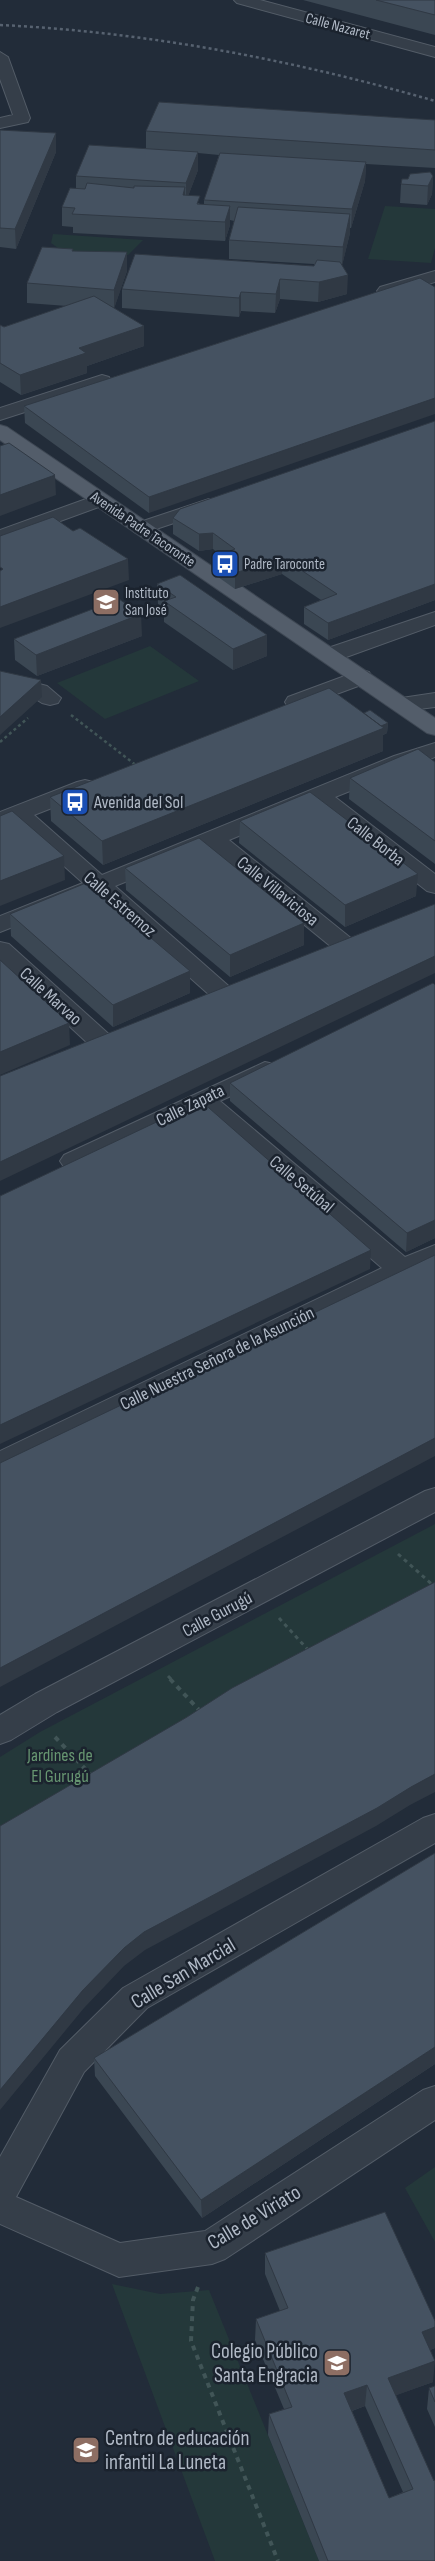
<svg xmlns="http://www.w3.org/2000/svg" width="435" height="2561" font-family="'Sofia Sans Condensed',sans-serif">
	<style>
		.green { fill: #24383a }
		.lines { fill: none; stroke-linecap: round; stroke-linejoin: round }
		.minor-casing { stroke: #535c67; stroke-width: 2 }
		.major-casing { stroke: #3e4753; stroke-width: 2 }
		.path-far2 { stroke: #415557; stroke-width: 2.5; stroke-dasharray: 3 3; stroke-linecap: butt }
		.path-far1 { stroke: #415557; stroke-width: 3; stroke-dasharray: 4 4; stroke-linecap: butt }
		.path { stroke: #415557; stroke-width: 4; stroke-dasharray: 5 5; stroke-linecap: butt }
		.minor { fill: #353e49; fill-rule: evenodd }
		.major { fill: #535d6a; fill-rule: evenodd }
		.rail { stroke: #576270; stroke-width: 2.5; stroke-dasharray: 3 3; stroke-linecap: butt }
		.wall { fill: #3b4753; fill-rule: evenodd }
		.shaded-wall { fill: #303944 }
		.building { fill: #455261; stroke: #303944; fill-rule: evenodd }
		.labels { text-anchor: middle; stroke-width: 5; stroke-linejoin: round; paint-order: stroke }
		.far-street-label { font-size: 15px; fill: #b0b9c6; stroke: #1b232e }
		.far-poi-label { font-size: 15px; fill: #b0b9c6; stroke: #1b232e; text-anchor: start }
		.poi-label { font-size: 18px; fill: #b0b9c6; stroke: #1b232e; text-anchor: start }
		.street-label { font-size: 18px; fill: #b0b9c6; stroke: #1b232e }
		.park-label { font-size: 18px; fill: #679671; stroke: #1b232e }
		.near-street-label { font-size: 21px; fill: #b0b9c6; stroke: #1b232e }
		.near-poi-label { font-size: 21px; fill: #b0b9c6; stroke: #1b232e; text-anchor: end }
	</style>
	<rect width="100%" height="100%" fill="#222c39"/>
	<!-- green -->
	<path class="green" d="M 385,206 L 435,209 L 435,248 L 431,263 L 368,259 Z
		M 53,234 L 143,240 L 128,255 L 62,251 L 51,243 Z
		M 150,646 L 199,681 L 105,719 L 57,683 Z
		M 435,1524 L 435,1600 L 0,1846 L 0,1757 L 40,1732 Z
		M 435,2167 L 435,2242 L 405,2188 Z
		M 112,2284 L 160,2294 L 209,2290 L 319,2561 L 215,2561 Z"/>
	<g class="lines">
		<defs>
			<path id="minor" d="M 234,0 L 260,0 L 435,47 L 435,57 L 237,3 Z
				M 0,52 L 8,57 L 30,118 L 28,122 L 0,128 L 0,118 L 13,115 L 0,79 Z
				M 435,271 L 435,282 L 386,296 L 380,295 L 377,291 L 380,287 Z
				M 102,375 L 109,377 L 111,381 L 109,385 L 0,420 L 0,408 Z
				M 100,494 L 107,496 L 110,500 L 107,504 L 0,543 L 0,530 Z
				M 209,499 L 216,501 L 219,505 L 216,509 L 141,534 L 134,532 L 131,528 L 134,524 Z
				M 435,612 L 435,625 L 338,660 L 330,661 L 322,660 L 319,655 L 322,650 Z
				M 361,670 L 369,672 L 372,677 L 369,682 L 296,709 L 288,707 L 285,702 L 288,697 Z
				M 0,674 L 47,686 L 61,698 L 58,703 L 50,705 L 42,703 L 31,696 L 0,688 Z
				M 435,693 L 435,707 L 403,711 L 395,709 L 392,704 L 395,699 Z
				M 435,743 L 435,757 L 335,797 L 435,874 L 435,893 L 427,891 L 316,804 L 229,840 L 352,939 L 355,944 L 352,949 L 343,951 L 334,949 L 210,848 L 115,886 L 232,989 L 235,994 L 232,999 L 223,1002 L 214,999 L 96,894 L 0,932 L 0,916 L 83,883 L 15,822 L 0,827 L 0,812 L 77,782 L 85,780 L 93,782 L 96,787 L 93,792 L 34,815 L 102,875 L 394,756 Z
				M 0,942 L 9,944 L 112,1037 L 116,1043 L 112,1049 L 103,1051 L 94,1049 L 0,962 Z
				M 265,1062 L 274,1064 L 278,1070 L 274,1076 L 220,1101 L 405,1257 L 435,1245 L 435,1265 L 0,1474 L 0,1451 L 382,1268 L 200,1111 L 82,1167 L 73,1170 L 64,1167 L 60,1161 L 64,1155 Z
				M 435,1488 L 435,1512 L 57,1712 L 11,1740 L 0,1744 L 0,1715 L 35,1694 L 425,1491 Z
				M 435,1814 L 435,1843 L 147,2008 L 84,2072 L 16,2197 L 120,2243 L 205,2231 L 423,2090 L 435,2086 L 435,2120 L 225,2259 L 212,2264 L 119,2277 L 0,2224 L 0,2157 L 60,2050 L 123,1988 L 423,1818 Z"/>
			<path id="major" d="M 0,425 L 7,427 L 435,718 L 435,735 L 427,733 L 0,440 Z"/>
		</defs>
		<!-- minor casing -->
		<use href="#minor" class="minor-casing"/>
		<!-- major casing -->
		<use href="#major" class="major-casing"/>
		<!-- path-far2 -->
		<path class="path-far2" d="M 71,715 L 137,766
			M 0,742 L 28,718"/>
		<!-- path-far1 -->
		<path class="path-far1" d="M 398,1554 L 435,1587
			M 279,1618 L 310,1652
			M 168,1676 L 172,1680"/>
		<!-- path -->
		<path class="path" d="M 170,1679 L 201,1712
			M 55,1737 L 92,1776
			M 198,2287 L 193,2300 L 191,2341 L 278,2561"/>
		<!-- minor -->
		<use href="#minor" class="minor"/>
		<!-- major -->
		<use href="#major" class="major"/>
		<!-- rail -->
		<path class="rail" d="M 0,25 C 147,32 294,60 435,101"/>
	</g>
	<!-- wall -->
	<path class="wall" d="M 303,0 L 435,0 L 435,35 Z
		M 435,120 L 435,168 L 366,164 L 365,181 L 351,228 L 350,228 L 350,233 L 342,265 L 347,294 L 318,302 L 280,299 L 275,313 L 241,311 L 239,317 L 122,308 L 122,289 L 314,266 L 314,264 L 229,259 L 229,240 L 234,221 L 230,220 L 230,225 L 225,241 L 73,233 L 73,227 L 62,226 L 62,207 L 76,188 L 76,176 L 146,148 L 146,131 ZM 198,153 L 219,155 L 204,200 L 204,204 L 200,204 L 188,196 L 198,170 Z
		M 0,130 L 56,152 L 16,249 L 0,247 Z
		M 433,176 L 432,194 L 427,205 L 400,203 L 401,184 L 408,179 Z
		M 73,249 L 73,251 L 127,271 L 114,308 L 144,326 L 144,346 L 87,366 L 87,373 L 21,395 L 0,382 L 0,325 L 4,327 L 67,306 L 27,303 L 27,283 Z
		M 420,278 L 149,513 L 25,423 L 24,406 Z
		M 435,421 L 435,600 L 328,640 L 304,624 L 304,607 L 321,600 L 282,574 L 235,589 L 214,574 L 214,557 L 220,555 L 213,549 L 199,551 L 173,534 L 173,518 Z
		M 157,584 L 267,656 L 233,670 L 164,622 L 164,609 L 158,604 Z
		M 142,636 L 37,676 L 15,660 L 14,639 Z
		M 364,713 L 388,723 L 387,733 L 383,735 L 383,751 L 103,865 L 51,821 L 50,797 Z
		M 435,762 L 435,864 L 349,799 L 350,778 Z
		M 240,821 L 416,896 L 345,927 L 239,843 Z
		M 125,868 L 304,945 L 230,977 L 126,890 Z
		M 10,914 L 190,993 L 113,1027 L 11,936 Z
		M 435,985 L 435,1238 L 406,1252 L 230,1101 L 230,1083 Z
		M 435,1853 L 435,2064 L 202,2218 L 95,2076 L 94,2058 Z
		M 265,2253 L 435,2321 L 435,2348 L 430,2350 L 433,2382 L 396,2395 L 435,2561 L 319,2561 L 268,2435 L 269,2414 L 284,2409 L 255,2340 L 256,2319 L 280,2311 L 265,2274 ZM 365,2406 L 403,2492 L 389,2498 L 352,2411 Z
		M 435,2386 L 435,2427 L 427,2409 L 429,2388 Z"/>
	<!-- shaded-wall -->
	<path class="shaded-wall" d="M 56,133 L 56,152 L 16,249 L 15,229 Z
		M 198,152 L 198,170 L 186,202 L 186,183 Z
		M 366,162 L 365,181 L 351,228 L 352,209 Z
		M 433,176 L 432,194 L 427,205 L 428,186 Z
		M 185,187 L 185,206 L 183,195 Z
		M 230,206 L 230,225 L 225,241 L 225,222 Z
		M 350,214 L 350,233 L 342,266 L 343,247 Z
		M 127,252 L 127,271 L 114,309 L 114,290 Z
		M 348,275 L 347,294 L 318,302 L 319,282 Z
		M 280,279 L 280,299 L 275,313 L 276,294 Z
		M 241,292 L 241,311 L 239,317 L 239,298 Z
		M 144,326 L 144,346 L 87,366 L 87,373 L 21,395 L 20,375 L 79,348 Z
		M 435,398 L 435,414 L 149,513 L 149,497 Z
		M 55,475 L 56,495 L 0,516 L 0,495 Z
		M 213,533 L 213,549 L 199,551 L 199,534 Z
		M 283,558 L 282,574 L 235,589 L 235,573 Z
		M 128,559 L 129,580 L 0,628 L 0,607 Z
		M 435,584 L 435,600 L 328,640 L 328,623 Z
		M 141,614 L 142,636 L 37,676 L 36,655 Z
		M 267,635 L 267,656 L 233,670 L 233,649 Z
		M 41,680 L 42,697 L 0,735 L 0,717 Z
		M 388,723 L 387,733 L 383,735 L 383,751 L 103,865 L 102,841 Z
		M 64,856 L 65,880 L 0,906 L 0,881 Z
		M 418,874 L 416,896 L 345,927 L 345,905 Z
		M 304,923 L 304,945 L 230,977 L 230,955 Z
		M 435,956 L 435,973 L 0,1181 L 0,1162 Z
		M 190,971 L 190,993 L 113,1027 L 113,1005 Z
		M 69,1023 L 70,1045 L 0,1075 L 0,1052 Z
		M 435,1220 L 435,1238 L 406,1252 L 407,1233 Z
		M 371,1250 L 370,1269 L 0,1444 L 0,1425 Z
		M 435,1438 L 435,1456 L 0,1687 L 0,1668 Z
		M 435,1774 L 435,1792 L 410,1805 L 376,1826 L 145,1950 L 124,1966 L 84,2008 L 0,2110 L 0,2090 L 83,1990 L 124,1948 L 144,1932 Z
		M 435,2047 L 435,2064 L 202,2218 L 201,2200 Z
		M 435,2327 L 435,2348 L 420,2353 L 422,2332 Z
		M 435,2361 L 433,2382 L 386,2399 L 388,2378 Z
		M 367,2385 L 365,2406 L 343,2414 L 344,2393 Z"/>
	<!-- building -->
	<path class="building" d="M 376,0 L 435,0 L 435,15 Z
		M 159,102 L 435,120 L 435,150 L 146,131 Z
		M 0,130 L 56,133 L 15,229 L 0,228 Z
		M 89,145 L 198,152 L 186,183 L 76,176 Z
		M 220,153 L 366,162 L 352,209 L 204,200 Z
		M 430,172 L 433,176 L 428,186 L 401,184 L 402,179 L 408,179 L 410,174 Z
		M 87,183 L 134,188 L 134,186 L 185,187 L 183,195 L 200,196 L 197,204 L 230,206 L 225,222 L 72,214 L 75,208 L 62,207 L 70,188 L 85,189 Z
		M 238,207 L 350,214 L 343,247 L 229,240 Z
		M 42,247 L 73,249 L 72,251 L 127,252 L 114,290 L 27,283 Z
		M 135,254 L 314,266 L 317,260 L 340,262 L 348,275 L 319,282 L 280,279 L 276,294 L 241,292 L 239,298 L 122,289 Z
		M 420,278 L 435,287 L 435,398 L 149,497 L 24,406 Z
		M 94,296 L 144,326 L 79,348 L 86,353 L 20,375 L 0,363 L 0,325 L 4,327 Z
		M 435,421 L 435,584 L 328,623 L 304,607 L 337,594 L 283,558 L 235,573 L 214,557 L 235,549 L 213,533 L 199,534 L 173,518 L 180,509 Z
		M 9,443 L 55,475 L 0,495 L 0,446 Z
		M 53,517 L 73,531 L 80,528 L 128,559 L 0,607 L 0,571 L 3,569 L 0,567 L 0,536 Z
		M 180,575 L 267,635 L 233,649 L 164,601 L 176,597 L 157,584 Z
		M 119,599 L 141,614 L 36,655 L 14,639 Z
		M 0,671 L 41,680 L 0,717 Z
		M 329,688 L 384,728 L 102,841 L 50,797 Z
		M 370,710 L 388,723 L 381,726 L 364,713 Z
		M 418,749 L 435,762 L 435,841 L 350,778 Z
		M 310,792 L 418,874 L 345,905 L 240,821 Z
		M 12,811 L 64,856 L 0,881 L 0,816 Z
		M 199,838 L 304,923 L 230,955 L 125,868 Z
		M 86,883 L 190,971 L 113,1005 L 10,914 Z
		M 435,904 L 435,956 L 0,1162 L 0,1076 Z
		M 0,960 L 69,1023 L 0,1052 Z
		M 433,983 L 435,985 L 435,1220 L 407,1233 L 230,1083 Z
		M 201,1101 L 371,1250 L 0,1425 L 0,1196 Z
		M 435,1255 L 435,1438 L 0,1668 L 0,1463 Z
		M 435,1582 L 435,1774 L 411,1787 L 377,1808 L 144,1932 L 124,1948 L 83,1990 L 0,2090 L 0,1826 L 187,1717 L 232,1688 Z
		M 435,1853 L 435,2047 L 201,2200 L 94,2058 Z
		M 385,2212 L 435,2321 L 435,2327 L 422,2332 L 435,2361 L 388,2378 L 434,2481 L 435,2480 L 435,2561 L 328,2561 L 269,2414 L 292,2407 L 256,2319 L 288,2308 L 265,2253 ZM 367,2385 L 413,2489 L 389,2498 L 344,2393 Z
		M 435,2386 L 435,2402 L 429,2388 Z"/>
	<!-- icons -->
	<defs>
		<symbol id="bus-square" viewBox="-11 -11 22 22"><rect x="-9" y="-9" width="18" height="18" rx="4" fill="#1a4fb4" stroke="#1b232e"/><path d="M-5-6H5V4H4V6H2V4H-2V6H-4V4H-5ZM-3.5-4V0h7V-4ZM-3.5 1.2v1.5H-2V1.2ZM2 1.2v1.5H3.5V1.2Z" fill="#fff"/></symbol>
		<symbol id="school-square" viewBox="-11 -11 22 22"><rect x="-9" y="-9" width="18" height="18" rx="4" fill="#8d6e63" stroke="#1b232e"/><path d="M0-5L7-2L0 1L-7-2ZM-4 1L0 2.5L4 1V4Q0 6-4 4Z" fill="#fff"/></symbol>
	</defs>
	<g fill-rule="evenodd">
		<use href="#bus-square" x="209" y="548" width="32" height="32"/>
		<use href="#school-square" x="90" y="586" width="32" height="32"/>
		<use href="#bus-square" x="59" y="786" width="32" height="32"/>
		<use href="#school-square" x="321" y="2347" width="32" height="32"/>
		<use href="#school-square" x="70" y="2434" width="32" height="32"/>
	</g>
	<g class="labels">
		<!-- far-street labels -->
		<g class="far-street-label">
			<text transform="translate(338 26) rotate(15)" y="5">Calle Nazaret</text>
			<text transform="translate(143 529) rotate(34)" y="5">Avenida Padre Tacoronte</text>
		</g>
		<!-- far-poi labels -->
		<g class="far-poi-label">
			<text x="244" y="569">Padre Taroconte</text>
			<text x="125" y="598">Instituto<tspan x="125" dy="17">San José</tspan></text>
		</g>
		<!-- poi labels -->
		<g class="poi-label">
			<text x="94" y="808">Avenida del Sol</text>
		</g>
		<!-- street labels -->
		<g class="street-label">
			<text transform="translate(376 841) rotate(38)" y="6">Calle Borba</text>
			<text transform="translate(278 891) rotate(39)" y="6">Calle Villaviciosa</text>
			<text transform="translate(120 904) rotate(41)" y="6">Calle Estremoz</text>
			<text transform="translate(51 996) rotate(42)" y="6">Calle Marvao</text>
			<text transform="translate(190 1105) rotate(-26)" y="6">Calle Zapata</text>
			<text transform="translate(302 1184) rotate(40)" y="6">Calle Setúbal</text>
			<text transform="translate(217 1358) rotate(-26)" y="6">Calle Nuestra Señora de la Asunción</text>
			<text transform="translate(217 1614) rotate(-28)" y="6">Calle Gurugú</text>
		</g>
		<!-- park labels -->
		<g class="park-label">
			<text x="60" y="1761">Jardines de<tspan x="60" dy="21">El Gurugú</tspan></text>
		</g>
		<!-- near-street labels -->
		<g class="near-street-label">
			<text transform="translate(183 1973) rotate(-31)" y="7">Calle San Marcial</text>
			<text transform="translate(254 2217) rotate(-31)" y="7">Calle de Viriato</text>
		</g>
		<!-- near-poi labels -->
		<g class="near-poi-label">
			<text x="318" y="2358">Colegio Público<tspan x="318" dy="24">Santa Engracia</tspan></text>
			<text x="105" y="2445" text-anchor="start">Centro de educación<tspan x="105" dy="24">infantil La Luneta</tspan></text>
		</g>
	</g>
</svg>
